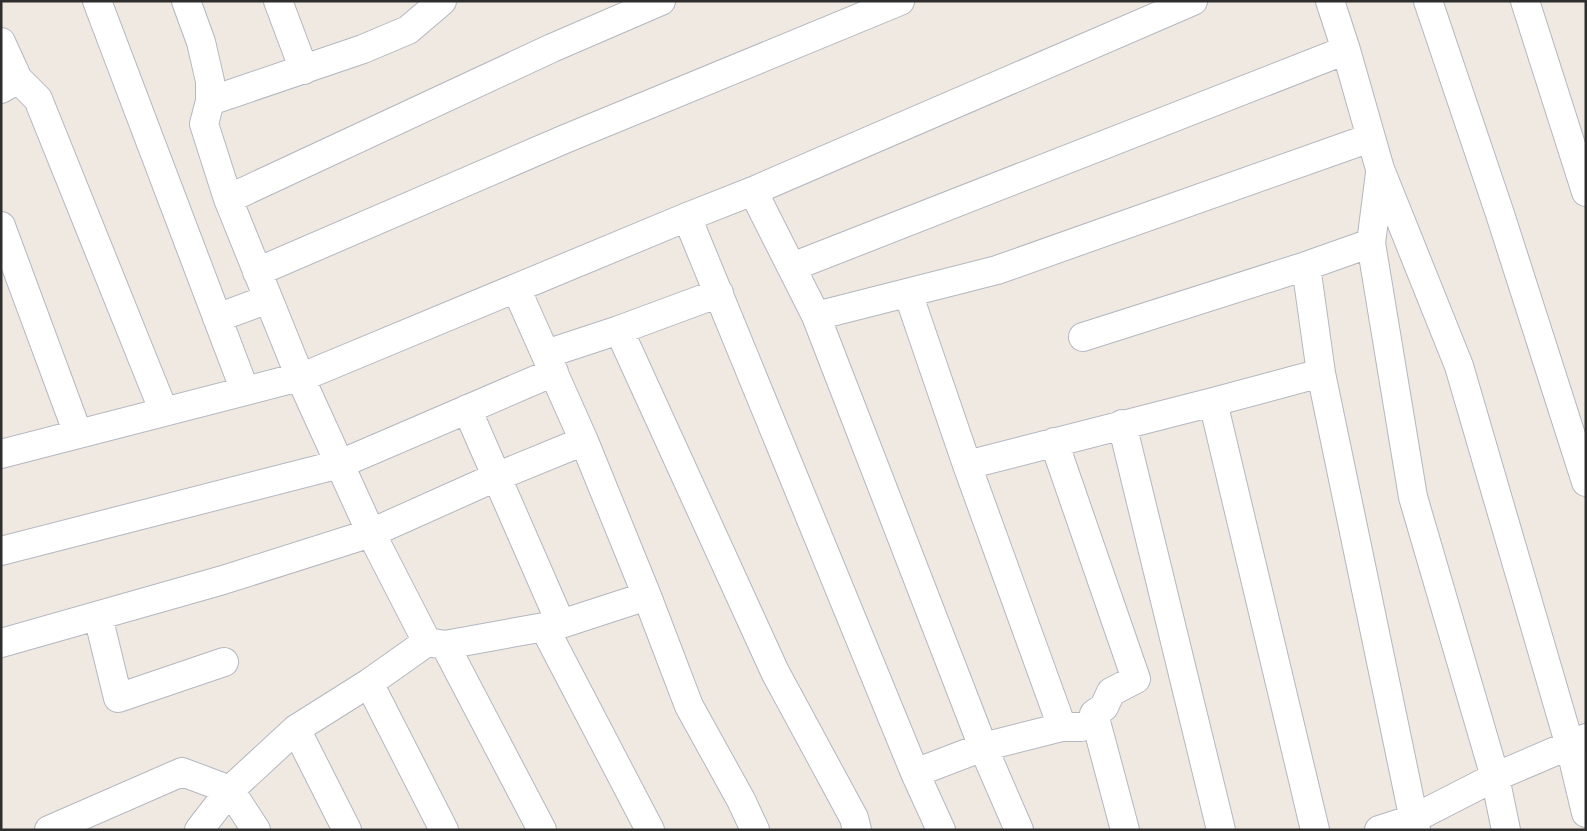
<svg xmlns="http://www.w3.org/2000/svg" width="1587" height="831" font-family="Lato,sans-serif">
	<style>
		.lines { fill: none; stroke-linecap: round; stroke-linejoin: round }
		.minor-casing { stroke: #b4b7c1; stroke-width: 30 }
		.minor { stroke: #fff; stroke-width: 28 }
	</style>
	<rect width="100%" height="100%" fill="#efe9e1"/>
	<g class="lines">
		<defs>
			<path id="minor" d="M 97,1 L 245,391
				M 186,1 L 201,42 L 210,81 L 210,101 L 204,124 L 228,199 L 300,377 L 371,533 L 427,642
				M 278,1 L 304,70
				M 1330,1 L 1346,50 L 1380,169 L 1459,366 L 1570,746 L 1586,813
				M 1428,1 L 1500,214 L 1586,482
				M 1525,1 L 1586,192
				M 1,42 L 18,79 L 1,89
				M 18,79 L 38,99 L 164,412
				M 210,101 L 363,49 L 408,30 L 442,1
				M 1380,173 L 1371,243 L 1413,497 L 1495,777 L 1506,830
				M 753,191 L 816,316 L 983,747 L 1019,830
				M 228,199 L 552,48 L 661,1
				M 687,217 L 915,773 L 941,830
				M 1,226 L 78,434
				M 1306,266 L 1321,373 L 1416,830
				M 792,267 L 1346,50
				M 257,272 L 565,139 L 900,1
				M 516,288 L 584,441 L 647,596 L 689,706 L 741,800 L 755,830
				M 908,293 L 967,465 L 1062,727
				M 816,316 L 997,270 L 1370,138
				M 217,318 L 268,299
				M 619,330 L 775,672 L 854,818 L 857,830
				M 1083,337 L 1306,266 L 1371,243
				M 546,354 L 619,330 L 719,293
				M 1213,402 L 1315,830
				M 467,409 L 561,624
				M 1122,424 L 1221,830
				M 1054,442 L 1136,679 L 1111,692 L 1104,707 L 1094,714 L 1125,830
				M 1,454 L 307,375 L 687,217 L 753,191 L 1193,1
				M 967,465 L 1213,402 L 1321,373
				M 1,551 L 340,464 L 554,372
				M 98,616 L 118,698 L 224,662
				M 544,627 L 650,830
				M 1,643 L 223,580 L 371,533 L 496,477 L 584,441
				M 445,645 L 542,830
				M 369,683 L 444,830
				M 296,729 L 347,830
				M 915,773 L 983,747 L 1062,727 L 1081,727
				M 49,830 L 182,772 L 230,790 L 256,830
				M 199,830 L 230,790 L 296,729 L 369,683 L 427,642 L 445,645 L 561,624 L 647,596
				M 1379,830 L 1413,819 L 1495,777 L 1586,738"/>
		</defs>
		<!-- minor casing -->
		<use href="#minor" class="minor-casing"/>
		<!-- minor -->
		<use href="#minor" class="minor"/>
	</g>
	<!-- border -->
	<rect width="1587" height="831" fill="none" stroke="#2e2e2e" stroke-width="5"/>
</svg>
